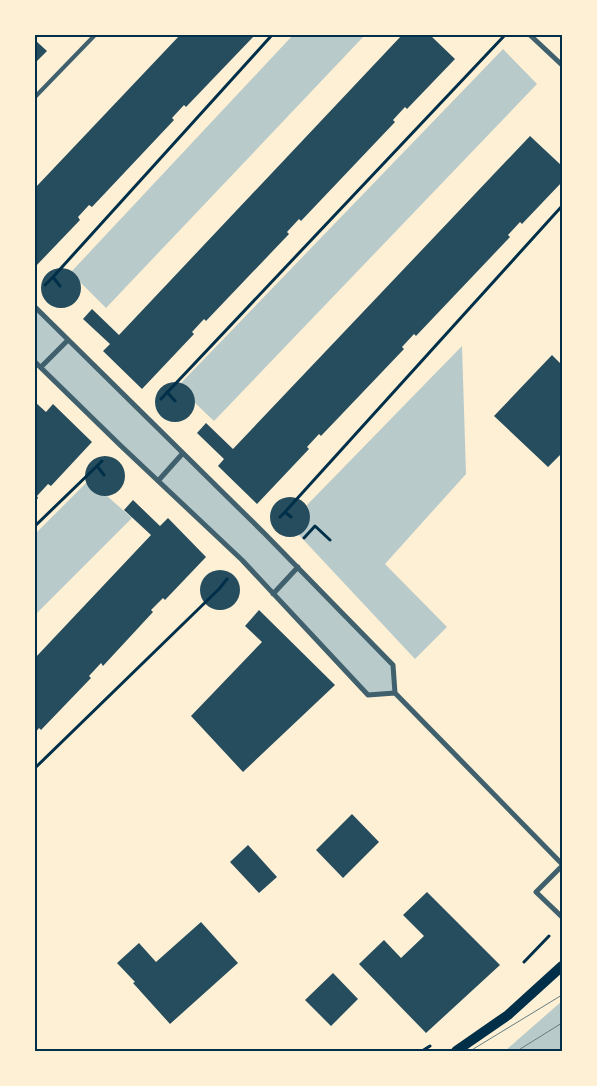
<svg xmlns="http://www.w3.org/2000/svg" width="597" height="1086" font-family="'Archivo Narrow',sans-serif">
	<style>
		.green { fill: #b9caca }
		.building { fill: #264d5e }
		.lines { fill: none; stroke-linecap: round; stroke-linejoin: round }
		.path { stroke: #003049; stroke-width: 3 }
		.service { stroke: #3f606c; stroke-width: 4 }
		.minor { stroke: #3f606c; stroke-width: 5 }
		.secondary { stroke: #003049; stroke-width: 10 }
		.tram { stroke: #657d81; stroke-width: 1 }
		.neatline { fill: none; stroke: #003049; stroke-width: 2 }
	</style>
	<rect width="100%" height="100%" fill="#fdf0d5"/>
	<!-- green -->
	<path class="green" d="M 293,35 L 365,35 L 106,308 L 80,282 L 72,271 Z
		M 503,49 L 537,84 L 214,421 L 195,403 C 194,393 190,387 181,383 Z
		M 35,307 L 393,665 L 395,693 L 368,695 L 241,560 L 35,362 Z
		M 462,346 L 466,474 L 385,564 L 447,627 L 415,659 L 299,535 C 310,526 312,517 307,505 Z
		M 86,483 L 94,493 L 107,496 L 132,518 L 35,615 L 35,534 Z
		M 562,1001 L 562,1051 L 505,1051 Z"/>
	<!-- building -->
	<path class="building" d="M 35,35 L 39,35 L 35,40 L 47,51 L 35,63 Z
		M 180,35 L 255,35 L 186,107 L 184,105 L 172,118 L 174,120 L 92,207 L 89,205 L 78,217 L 80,220 L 35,267 L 35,188 Z
		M 402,35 L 430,35 L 455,59 L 407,109 L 405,107 L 393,120 L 395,122 L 301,221 L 299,219 L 287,232 L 289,234 L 206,321 L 204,319 L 192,332 L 194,334 L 142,389 L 103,351 L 110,344 L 83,319 L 92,309 L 119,335 Z
		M 530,136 L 562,166 L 562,182 L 522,224 L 520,222 L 508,235 L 510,237 L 416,336 L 414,334 L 402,347 L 404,349 L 321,436 L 319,434 L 307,447 L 309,449 L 257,504 L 218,466 L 224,459 L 197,433 L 206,423 L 233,449 Z
		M41 288a20 20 0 1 1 40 0a20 20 0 1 1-40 0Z
		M 552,355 L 562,365 L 562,453 L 548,467 L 494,416 Z
		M155 402a20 20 0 1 1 40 0a20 20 0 1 1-40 0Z
		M 35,402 L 46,412 L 53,404 L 92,442 L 51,486 L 48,484 L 37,496 L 38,498 L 35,502 L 35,423 L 37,421 L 35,420 Z
		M85 476a20 20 0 1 1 40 0a20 20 0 1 1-40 0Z
		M270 517a20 20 0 1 1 40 0a20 20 0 1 1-40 0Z
		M 133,500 L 160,526 L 168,518 L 206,557 L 165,600 L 163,598 L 151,610 L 153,612 L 103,666 L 101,663 L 89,676 L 91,678 L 41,730 L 39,728 L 35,733 L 35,658 L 151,535 L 124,510 Z
		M200 590a20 20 0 1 1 40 0a20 20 0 1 1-40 0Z
		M 259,610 L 335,685 L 243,772 L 191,716 L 262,642 L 245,626 Z
		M 352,814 L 379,842 L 343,878 L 316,850 Z
		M 248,845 L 277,877 L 259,893 L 230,862 Z
		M 427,892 L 500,965 L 426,1033 L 359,964 L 384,940 L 401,958 L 424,936 L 403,915 Z
		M 201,922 L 238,963 L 170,1024 L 133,983 L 135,982 L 117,963 L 139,943 L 156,962 Z
		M 333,973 L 358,999 L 331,1026 L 305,1000 Z"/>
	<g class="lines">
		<!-- path -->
		<path class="path" d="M 53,277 L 272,35
			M 45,285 L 53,277 L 60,286
			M 167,392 L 175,401
			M 161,399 L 505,35
			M 102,461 L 97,466 L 104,475
			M 285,512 L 562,206
			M 280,517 L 285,512 L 291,517
			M 35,526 L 97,466
			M 304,538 L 315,526 L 330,540
			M 35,768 L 219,589 L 227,579
			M 524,962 L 549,936
			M 422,1051 L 430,1046"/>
		<!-- service -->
		<path class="service" d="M 35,97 L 95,35"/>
		<!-- minor -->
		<path class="minor" d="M 530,35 L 562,65
			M 35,307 L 264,533 L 393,665 L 395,693 L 562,864
			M 35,362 L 120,445 L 242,560 L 368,695 L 395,693
			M 41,367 L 68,340
			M 158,481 L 183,453
			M 273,594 L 298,567
			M 562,866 L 536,892 L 562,917"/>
		<!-- secondary -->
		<path class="secondary" d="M 456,1051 L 508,1015 L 562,966"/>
		<!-- tram -->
		<path class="tram" d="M 470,1051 L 562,995
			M 517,1051 L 562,1023"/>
	</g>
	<!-- border -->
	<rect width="597" height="1086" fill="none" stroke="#fdf0d5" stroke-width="72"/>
	<rect x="36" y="36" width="525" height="1014" class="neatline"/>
</svg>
